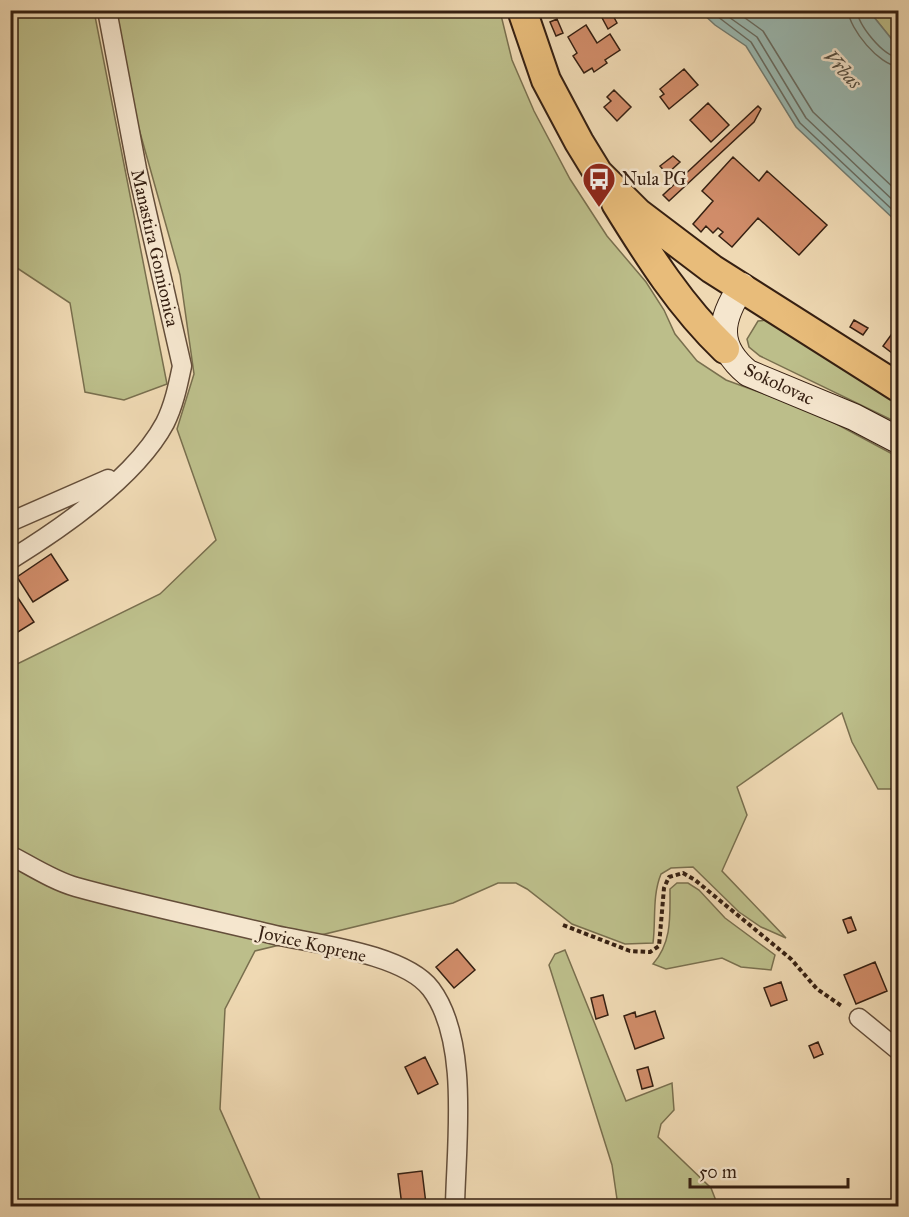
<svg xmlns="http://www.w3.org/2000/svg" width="909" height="1217" font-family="'IM FELL Great Primer',serif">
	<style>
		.green { fill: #bcbe8a; stroke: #796f4e; stroke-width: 1.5 }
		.water { fill: #9ab9b2; stroke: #727c72; stroke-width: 1.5 }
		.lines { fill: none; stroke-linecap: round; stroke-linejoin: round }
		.shore { stroke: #686c62; stroke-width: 1.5 }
		.building { fill: #d08c69; stroke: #362012; stroke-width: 1.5 }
		.minor-casing { stroke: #644e3a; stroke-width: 21 }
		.secondary-casing { stroke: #362012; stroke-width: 28 }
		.primary-casing { stroke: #362012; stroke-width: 32 }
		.path { stroke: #362012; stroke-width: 4; stroke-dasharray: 4.5 3; stroke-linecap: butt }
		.minor { stroke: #f5e6ce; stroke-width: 18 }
		.secondary { stroke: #f5e6ce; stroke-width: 26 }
		.primary { stroke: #e8bc7a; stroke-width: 28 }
		.labels { text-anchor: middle; stroke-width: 5; stroke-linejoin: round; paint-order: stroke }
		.poi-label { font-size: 18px; fill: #362012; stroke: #f5e6ce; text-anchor: start }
		.street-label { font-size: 18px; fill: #362012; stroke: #f5e6ce }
		.water-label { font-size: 20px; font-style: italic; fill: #544e42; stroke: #f5e6ce }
	</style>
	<rect width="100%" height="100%" fill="#efd9b3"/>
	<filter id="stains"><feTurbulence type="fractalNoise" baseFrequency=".00333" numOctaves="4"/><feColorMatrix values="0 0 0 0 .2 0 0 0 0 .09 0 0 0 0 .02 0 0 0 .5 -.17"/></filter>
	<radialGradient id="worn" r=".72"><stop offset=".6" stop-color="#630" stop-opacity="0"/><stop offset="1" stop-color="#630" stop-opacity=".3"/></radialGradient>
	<!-- green -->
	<path class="green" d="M 10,11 L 94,11 L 167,384 L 124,400 L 85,392 L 70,303 L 11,264 Z
		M 115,11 L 500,11 L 512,60 L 534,111 L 570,179 L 607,236 L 646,282 L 664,310 L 675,334 L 697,361 L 726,380 L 816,413 L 898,457 L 898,789 L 878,789 L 852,742 L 842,713 L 737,787 L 747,815 L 722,871 L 786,938 L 761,927 L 739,912 L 693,867 L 671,868 L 661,874 C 652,896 656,920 653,943 L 625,944 L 572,924 L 527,889 L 516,883 L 498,883 L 453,903 L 255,951 L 225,1009 L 220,1109 L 263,1206 L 11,1206 L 11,667 L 160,594 L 216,540 L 177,429 L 194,374 L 180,275 L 118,54 Z
		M 869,11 L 898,11 L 898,47 Z
		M 768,320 L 898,403 L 898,423 L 760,356 L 749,347 L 747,339 L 758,321 Z
		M 677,883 L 688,883 L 699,890 L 725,918 L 775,955 L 771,970 L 741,967 L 722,958 L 666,969 L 653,964 C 672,942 670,917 670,889 Z
		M 565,950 L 626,1101 L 672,1083 L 674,1110 L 661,1124 L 658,1137 L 711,1188 L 718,1206 L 618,1206 L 612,1165 L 549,965 L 555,954 Z"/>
	<!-- water -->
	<path class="water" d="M 700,11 L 869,11 L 898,47 L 898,223 L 796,127 L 746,46 L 715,25 Z"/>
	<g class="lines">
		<!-- shore -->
		<path class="shore" d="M 709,10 L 751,42 L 800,123 L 898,215
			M 719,10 L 757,37 L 806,118 L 898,205
			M 734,10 L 763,31 L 813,112 L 898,192
			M 848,10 C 849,29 880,66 898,66
			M 857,10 C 858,25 883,56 898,57"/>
	</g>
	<!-- building -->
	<path class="building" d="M 606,10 L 610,10 L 617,23 L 608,29 L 600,14 Z
		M 557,19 L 563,33 L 556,36 L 550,22 Z
		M 586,25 L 597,43 L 610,34 L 620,50 L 605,60 L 607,63 L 594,72 L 592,68 L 584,73 L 573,56 L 577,53 L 568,37 Z
		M 684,69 L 698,85 L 669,109 L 660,97 L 664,94 L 660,89 Z
		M 614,90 L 631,107 L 617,121 L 604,107 L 611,101 L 607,97 Z
		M 708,103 L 729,125 L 711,142 L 690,120 Z
		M 758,106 L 761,109 L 754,122 L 669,201 L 663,195 Z
		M 673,156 L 680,162 L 667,174 L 660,166 Z
		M 733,157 L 759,181 L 767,171 L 827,225 L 799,255 L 758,218 L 732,247 L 719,236 L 723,232 L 718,228 L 713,233 L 706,226 L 701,232 L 693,224 L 713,201 L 702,191 Z
		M 854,320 L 868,328 L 863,335 L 850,327 Z
		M 894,331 L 898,335 L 898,344 L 892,353 L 883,346 Z
		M 51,554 L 68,580 L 33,602 L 17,577 Z
		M 10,586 L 34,622 L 10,637 Z
		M 851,917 L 856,930 L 848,933 L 843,920 Z
		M 457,949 L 475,970 L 454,988 L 436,967 Z
		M 875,962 L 887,991 L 856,1004 L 844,975 Z
		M 781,982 L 787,1000 L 771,1006 L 764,988 Z
		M 603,995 L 608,1015 L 596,1019 L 591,998 Z
		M 655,1011 L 664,1038 L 635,1049 L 624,1016 L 635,1012 L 636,1017 Z
		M 818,1042 L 823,1054 L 814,1058 L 809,1046 Z
		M 425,1057 L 438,1084 L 418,1094 L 405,1067 Z
		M 648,1067 L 653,1086 L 642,1089 L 637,1070 Z
		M 422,1171 L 426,1204 L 402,1206 L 398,1174 Z"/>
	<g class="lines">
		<defs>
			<path id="minor" d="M 10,522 L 108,479
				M 10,560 C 62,528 136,477 165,423 C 174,405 178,385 182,366 L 137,169 L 107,10
				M 10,855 C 31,866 54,881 76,887 C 141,905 209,919 275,935 C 316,944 405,954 431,989 C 470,1041 456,1144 455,1206
				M 859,1018 L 898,1050"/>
			<path id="secondary" d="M 742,286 C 719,320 715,346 748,373 L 854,417 L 898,440"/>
			<path id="primary" d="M 522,10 L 546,80 L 579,142 L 598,173 L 638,213 L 712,269 L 898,387
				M 616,203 C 648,255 681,307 725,349"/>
		</defs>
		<!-- minor casing -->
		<use href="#minor" class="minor-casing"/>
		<!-- secondary casing -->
		<use href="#secondary" class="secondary-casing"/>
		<!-- primary casing -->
		<use href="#primary" class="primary-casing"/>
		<!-- path -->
		<path class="path" d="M 563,925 L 630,951 L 650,952 L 659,946 L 664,888 L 669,877 L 683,873 L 695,880 L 791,959 L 817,989 L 843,1007"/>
		<!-- minor -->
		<use href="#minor" class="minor"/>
		<!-- secondary -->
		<use href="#secondary" class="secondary"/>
		<!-- primary -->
		<use href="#primary" class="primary"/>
	</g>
	<!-- icons -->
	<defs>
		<symbol id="bus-pin" viewBox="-11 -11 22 30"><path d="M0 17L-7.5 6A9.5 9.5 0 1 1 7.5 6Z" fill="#8f2418" stroke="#f5e6ce"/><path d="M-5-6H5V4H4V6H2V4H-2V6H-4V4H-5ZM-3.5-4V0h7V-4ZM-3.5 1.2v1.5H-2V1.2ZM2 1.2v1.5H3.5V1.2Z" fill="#fff"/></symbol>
	</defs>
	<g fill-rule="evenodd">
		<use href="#bus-pin" x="580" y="160" width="38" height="52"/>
	</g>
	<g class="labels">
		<!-- poi labels -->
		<g class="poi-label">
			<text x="622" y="185">Nula PG</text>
		</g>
		<!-- street labels -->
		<g class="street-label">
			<text transform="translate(155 248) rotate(77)" y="6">Manastira Gomionica</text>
			<text transform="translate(779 384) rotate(25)" y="6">Sokolovac</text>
			<text transform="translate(312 944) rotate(13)" y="6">Jovice Koprene</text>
		</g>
		<!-- water labels -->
		<g class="water-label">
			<text transform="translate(843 69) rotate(47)" y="7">Vrbas</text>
		</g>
	</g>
	<!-- margin -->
	<rect width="909" height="1217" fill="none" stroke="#efd9b3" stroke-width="36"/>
	<rect x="12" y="12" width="885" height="1193" fill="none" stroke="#362012" stroke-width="3"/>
	<rect x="18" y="18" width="873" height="1181" fill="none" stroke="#362012" stroke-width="1.5"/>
	<!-- scale -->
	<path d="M690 1178v9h158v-9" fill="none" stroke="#362012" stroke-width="3"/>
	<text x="699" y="1178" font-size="18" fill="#362012" stroke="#f5e6ce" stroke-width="4.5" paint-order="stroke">50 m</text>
	<rect width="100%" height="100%" filter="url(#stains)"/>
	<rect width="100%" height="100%" fill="url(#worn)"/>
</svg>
